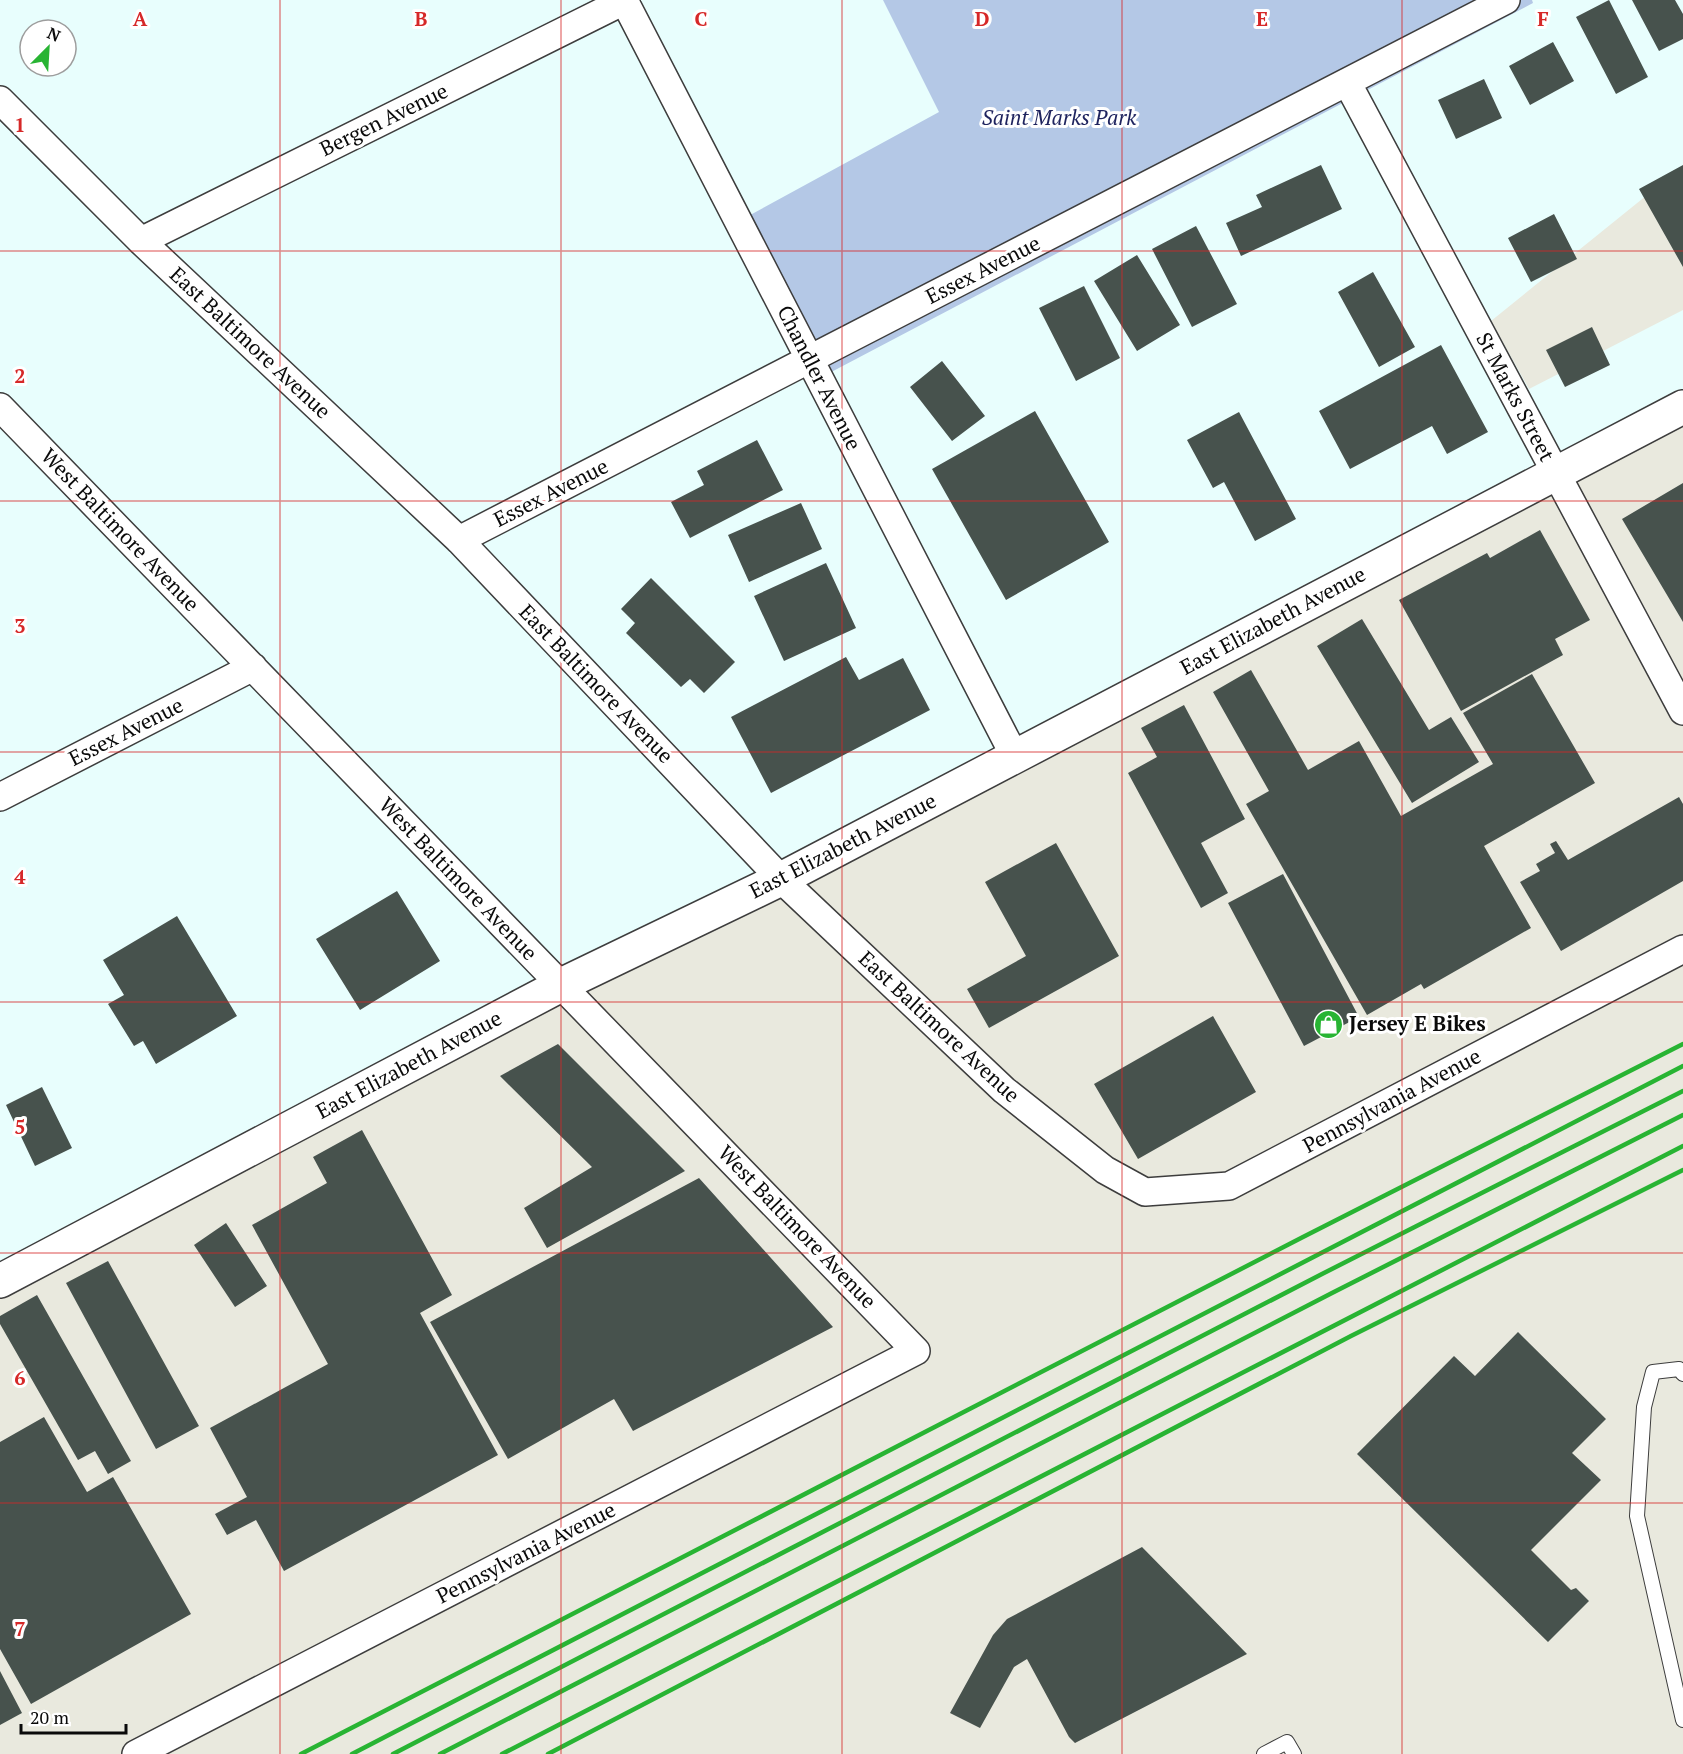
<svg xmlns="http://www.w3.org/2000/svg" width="1683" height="1754" font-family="'PT Serif',serif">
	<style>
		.industrial { fill: #e9e9de }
		.green { fill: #b4c8e6 }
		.building { fill: #47524d }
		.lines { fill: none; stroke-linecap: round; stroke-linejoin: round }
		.service-casing { stroke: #3d3d3d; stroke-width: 16 }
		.minor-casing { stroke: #3d3d3d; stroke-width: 30 }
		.tertiary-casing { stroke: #3d3d3d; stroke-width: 36 }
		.service { stroke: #fff; stroke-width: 14 }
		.minor { stroke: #fff; stroke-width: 27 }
		.tertiary { stroke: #fff; stroke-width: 33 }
		.rail { stroke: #28b433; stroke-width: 4.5 }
		.grid { fill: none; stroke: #d62828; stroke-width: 1.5; stroke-opacity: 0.55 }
		.labels { text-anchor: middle; stroke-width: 6; stroke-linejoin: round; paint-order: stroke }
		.park-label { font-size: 21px; font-style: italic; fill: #1e235e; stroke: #fff }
		.street-label { font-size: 21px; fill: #0a0a0a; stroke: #fff }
		.poi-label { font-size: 21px; font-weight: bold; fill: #0a0a0a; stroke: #fff; text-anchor: start }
		.grid-label { font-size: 20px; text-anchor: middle; font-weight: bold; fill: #d62828; stroke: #fff; stroke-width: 6; stroke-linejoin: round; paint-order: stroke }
	</style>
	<rect width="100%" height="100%" fill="#e8fefd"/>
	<!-- industrial -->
	<path class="industrial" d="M 1683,166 L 1683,310 L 1529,389 L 1491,321 Z
		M 1683,422 L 1683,1754 L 0,1754 L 0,1284 Z"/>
	<!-- green -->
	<path class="green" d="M 883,0 L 1532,0 L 1533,3 L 818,379 L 741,220 L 939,112 Z"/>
	<!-- building -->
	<path class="building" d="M 1609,0 L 1648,77 L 1616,94 L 1576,17 Z
		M 1632,0 L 1675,0 L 1683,14 L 1683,39 L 1659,51 Z
		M 1553,42 L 1574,81 L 1530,105 L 1509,66 Z
		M 1484,79 L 1502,118 L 1456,139 L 1438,100 Z
		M 1321,165 L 1342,209 L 1241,256 L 1226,223 L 1262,207 L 1256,195 Z
		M 1683,165 L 1683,267 L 1639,189 Z
		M 1554,214 L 1577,259 L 1531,282 L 1508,238 Z
		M 1196,226 L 1237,304 L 1192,327 L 1152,249 Z
		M 1137,255 L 1180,325 L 1137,351 L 1094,281 Z
		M 1373,272 L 1415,347 L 1379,367 L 1338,292 Z
		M 1084,286 L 1120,358 L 1076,381 L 1039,308 Z
		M 1592,327 L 1610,365 L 1565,387 L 1546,350 Z
		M 1441,345 L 1488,432 L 1447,454 L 1432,426 L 1350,469 L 1319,411 Z
		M 942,361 L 985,416 L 952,441 L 910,387 Z
		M 1035,411 L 1109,542 L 1006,600 L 932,469 Z
		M 1239,412 L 1296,519 L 1255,541 L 1224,482 L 1213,488 L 1187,440 Z
		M 757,440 L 783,490 L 690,538 L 671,502 L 704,485 L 697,471 Z
		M 1683,483 L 1683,622 L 1622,519 Z
		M 801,503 L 822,549 L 749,582 L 728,535 Z
		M 1540,530 L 1590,620 L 1555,639 L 1563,655 L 1461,711 L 1399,600 L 1487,553 L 1490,558 Z
		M 826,563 L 856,628 L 784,661 L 754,596 Z
		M 651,578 L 735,662 L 704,693 L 690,679 L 681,687 L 626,633 L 635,623 L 621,609 Z
		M 1362,619 L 1429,730 L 1451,717 L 1479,762 L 1412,803 L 1317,646 Z
		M 846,657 L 859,680 L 903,658 L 930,710 L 771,793 L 731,717 Z
		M 1251,670 L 1308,770 L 1359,741 L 1401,816 L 1493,764 L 1463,713 L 1532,674 L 1595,783 L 1484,846 L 1531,928 L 1424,989 L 1421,984 L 1367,1015 L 1246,804 L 1269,791 L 1213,692 Z
		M 1184,705 L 1245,819 L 1201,843 L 1228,893 L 1201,908 L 1128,773 L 1157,757 L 1141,728 Z
		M 1679,797 L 1683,804 L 1683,881 L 1561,951 L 1520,882 L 1540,871 L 1536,864 L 1555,853 L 1550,844 L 1556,841 L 1568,860 Z
		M 1056,843 L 1119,956 L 989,1028 L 967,989 L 1026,956 L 985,882 Z
		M 1283,874 L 1359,1017 L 1304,1046 L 1228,903 Z
		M 397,891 L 440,961 L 360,1010 L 316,939 Z
		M 177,916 L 237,1016 L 156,1064 L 143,1041 L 134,1046 L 108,1004 L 124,995 L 103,960 Z
		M 1213,1016 L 1256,1092 L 1138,1159 L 1094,1084 Z
		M 558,1044 L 685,1171 L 547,1248 L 524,1208 L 592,1167 L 500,1076 Z
		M 42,1087 L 72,1148 L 35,1166 L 6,1105 Z
		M 362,1130 L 452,1295 L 420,1313 L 498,1455 L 284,1571 L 256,1520 L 227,1535 L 215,1514 L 247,1497 L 210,1428 L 328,1364 L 252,1225 L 327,1183 L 313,1157 Z
		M 699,1178 L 833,1327 L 633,1431 L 614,1399 L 508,1459 L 430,1322 Z
		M 226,1223 L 267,1286 L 235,1307 L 194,1245 Z
		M 108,1261 L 199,1426 L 156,1449 L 66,1283 Z
		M 37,1295 L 131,1461 L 108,1474 L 95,1451 L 78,1460 L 0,1324 L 0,1316 Z
		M 1518,1332 L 1606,1419 L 1572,1453 L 1601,1480 L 1531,1550 L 1571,1590 L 1576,1588 L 1589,1601 L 1548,1642 L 1357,1454 L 1454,1356 L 1475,1376 Z
		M 44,1417 L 87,1492 L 113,1477 L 191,1614 L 31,1704 L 0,1649 L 0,1442 Z
		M 1142,1547 L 1247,1654 L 1075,1743 L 1069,1737 L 1027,1659 L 1014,1667 L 980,1728 L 950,1713 L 993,1635 L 1007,1619 Z
		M 0,1671 L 22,1713 L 0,1725 Z"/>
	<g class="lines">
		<defs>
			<path id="service" d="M 1683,1374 L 1679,1369 L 1653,1372 L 1644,1407 L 1637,1516 L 1683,1720
				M 1264,1754 L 1287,1742 L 1294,1754"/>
			<path id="minor" d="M 624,0 L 1015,757
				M 1347,82 L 1683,711
				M 0,100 L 141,241 L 459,540 L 781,879 L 1004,1090 L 1105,1170 L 1145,1192 L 1229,1186 L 1683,949
				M 141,241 L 626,0
				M 0,407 L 916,1351 L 136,1754
				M 459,540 L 1506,0
				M 0,797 L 253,667"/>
			<path id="tertiary" d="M 0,1281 L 561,985 L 781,879 L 1683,407"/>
		</defs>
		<!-- service casing -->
		<use href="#service" class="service-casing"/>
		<!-- minor casing -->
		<use href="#minor" class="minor-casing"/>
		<!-- tertiary casing -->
		<use href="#tertiary" class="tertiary-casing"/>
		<!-- service -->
		<use href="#service" class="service"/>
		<!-- minor -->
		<use href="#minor" class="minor"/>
		<!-- tertiary -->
		<use href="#tertiary" class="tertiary"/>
		<!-- rail -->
		<path class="rail" d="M 301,1754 L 1303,1237 L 1683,1044
			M 352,1754 L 1683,1066
			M 393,1754 L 1322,1274 L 1683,1091
			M 440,1754 L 1332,1293 L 1683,1115
			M 502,1754 L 1683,1146
			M 548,1754 L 1351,1336 L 1683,1170"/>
	</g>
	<!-- grid -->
	<path class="grid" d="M 280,0 L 280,1754M 561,0 L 561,1754M 842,0 L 842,1754M 1122,0 L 1122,1754M 1402,0 L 1402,1754M 0,251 L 1683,251M 0,501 L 1683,501M 0,752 L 1683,752M 0,1002 L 1683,1002M 0,1253 L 1683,1253M 0,1503 L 1683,1503"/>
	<!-- icons -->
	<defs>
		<symbol id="shop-disc" viewBox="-11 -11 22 22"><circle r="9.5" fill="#28b433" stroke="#fff"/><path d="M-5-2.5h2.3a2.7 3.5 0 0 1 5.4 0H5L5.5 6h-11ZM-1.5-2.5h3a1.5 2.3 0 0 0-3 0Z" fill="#fff"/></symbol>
	</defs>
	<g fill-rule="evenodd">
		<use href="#shop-disc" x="1312" y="1008" width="33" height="33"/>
	</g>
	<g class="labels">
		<!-- park labels -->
		<g class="park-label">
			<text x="1059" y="125">Saint Marks Park</text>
		</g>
		<!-- street labels -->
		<g class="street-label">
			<text transform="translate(384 120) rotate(-26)" y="7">Bergen Avenue</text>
			<text transform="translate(983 270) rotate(-27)" y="7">Essex Avenue</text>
			<text transform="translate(250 343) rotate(43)" y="7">East Baltimore Avenue</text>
			<text transform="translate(819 378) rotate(63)" y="7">Chandler Avenue</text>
			<text transform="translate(1515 397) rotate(62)" y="7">St Marks Street</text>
			<text transform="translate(551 493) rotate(-27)" y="7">Essex Avenue</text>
			<text transform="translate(120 530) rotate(46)" y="7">West Baltimore Avenue</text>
			<text transform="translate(1273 621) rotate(-28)" y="7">East Elizabeth Avenue</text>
			<text transform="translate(596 684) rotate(46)" y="7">East Baltimore Avenue</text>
			<text transform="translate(126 732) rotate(-27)" y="7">Essex Avenue</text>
			<text transform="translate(843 846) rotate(-27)" y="7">East Elizabeth Avenue</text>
			<text transform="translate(458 879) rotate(46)" y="7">West Baltimore Avenue</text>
			<text transform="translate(939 1027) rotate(43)" y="7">East Baltimore Avenue</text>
			<text transform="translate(409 1065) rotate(-28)" y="7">East Elizabeth Avenue</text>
			<text transform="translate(1392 1101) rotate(-28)" y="7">Pennsylvania Avenue</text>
			<text transform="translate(797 1227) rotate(46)" y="7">West Baltimore Avenue</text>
			<text transform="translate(526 1553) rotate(-27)" y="7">Pennsylvania Avenue</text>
		</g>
		<!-- poi labels -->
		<g class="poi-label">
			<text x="1349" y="1031">Jersey E Bikes</text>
		</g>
	</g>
	<g class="grid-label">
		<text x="140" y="26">A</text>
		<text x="421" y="26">B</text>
		<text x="701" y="26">C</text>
		<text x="982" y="26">D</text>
		<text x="1262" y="26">E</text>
		<text x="1543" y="26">F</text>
		<text x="20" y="132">1</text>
		<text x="20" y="383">2</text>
		<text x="20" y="633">3</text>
		<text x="20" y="884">4</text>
		<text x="20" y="1134">5</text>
		<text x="20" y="1385">6</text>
		<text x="20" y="1636">7</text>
	</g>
	<!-- north arrow -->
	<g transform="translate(48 48) rotate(24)"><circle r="28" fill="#ffffff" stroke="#9d9d9d" stroke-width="1.5"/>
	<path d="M0-4.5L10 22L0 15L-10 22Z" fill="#28b433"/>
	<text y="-9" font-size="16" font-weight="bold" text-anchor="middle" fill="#0a0a0a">N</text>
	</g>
	<!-- scale -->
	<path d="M21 1724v9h105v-9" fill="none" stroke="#0a0a0a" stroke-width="3"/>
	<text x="30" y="1724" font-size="18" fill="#0a0a0a" stroke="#ffffff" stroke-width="4.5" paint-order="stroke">20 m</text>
</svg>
